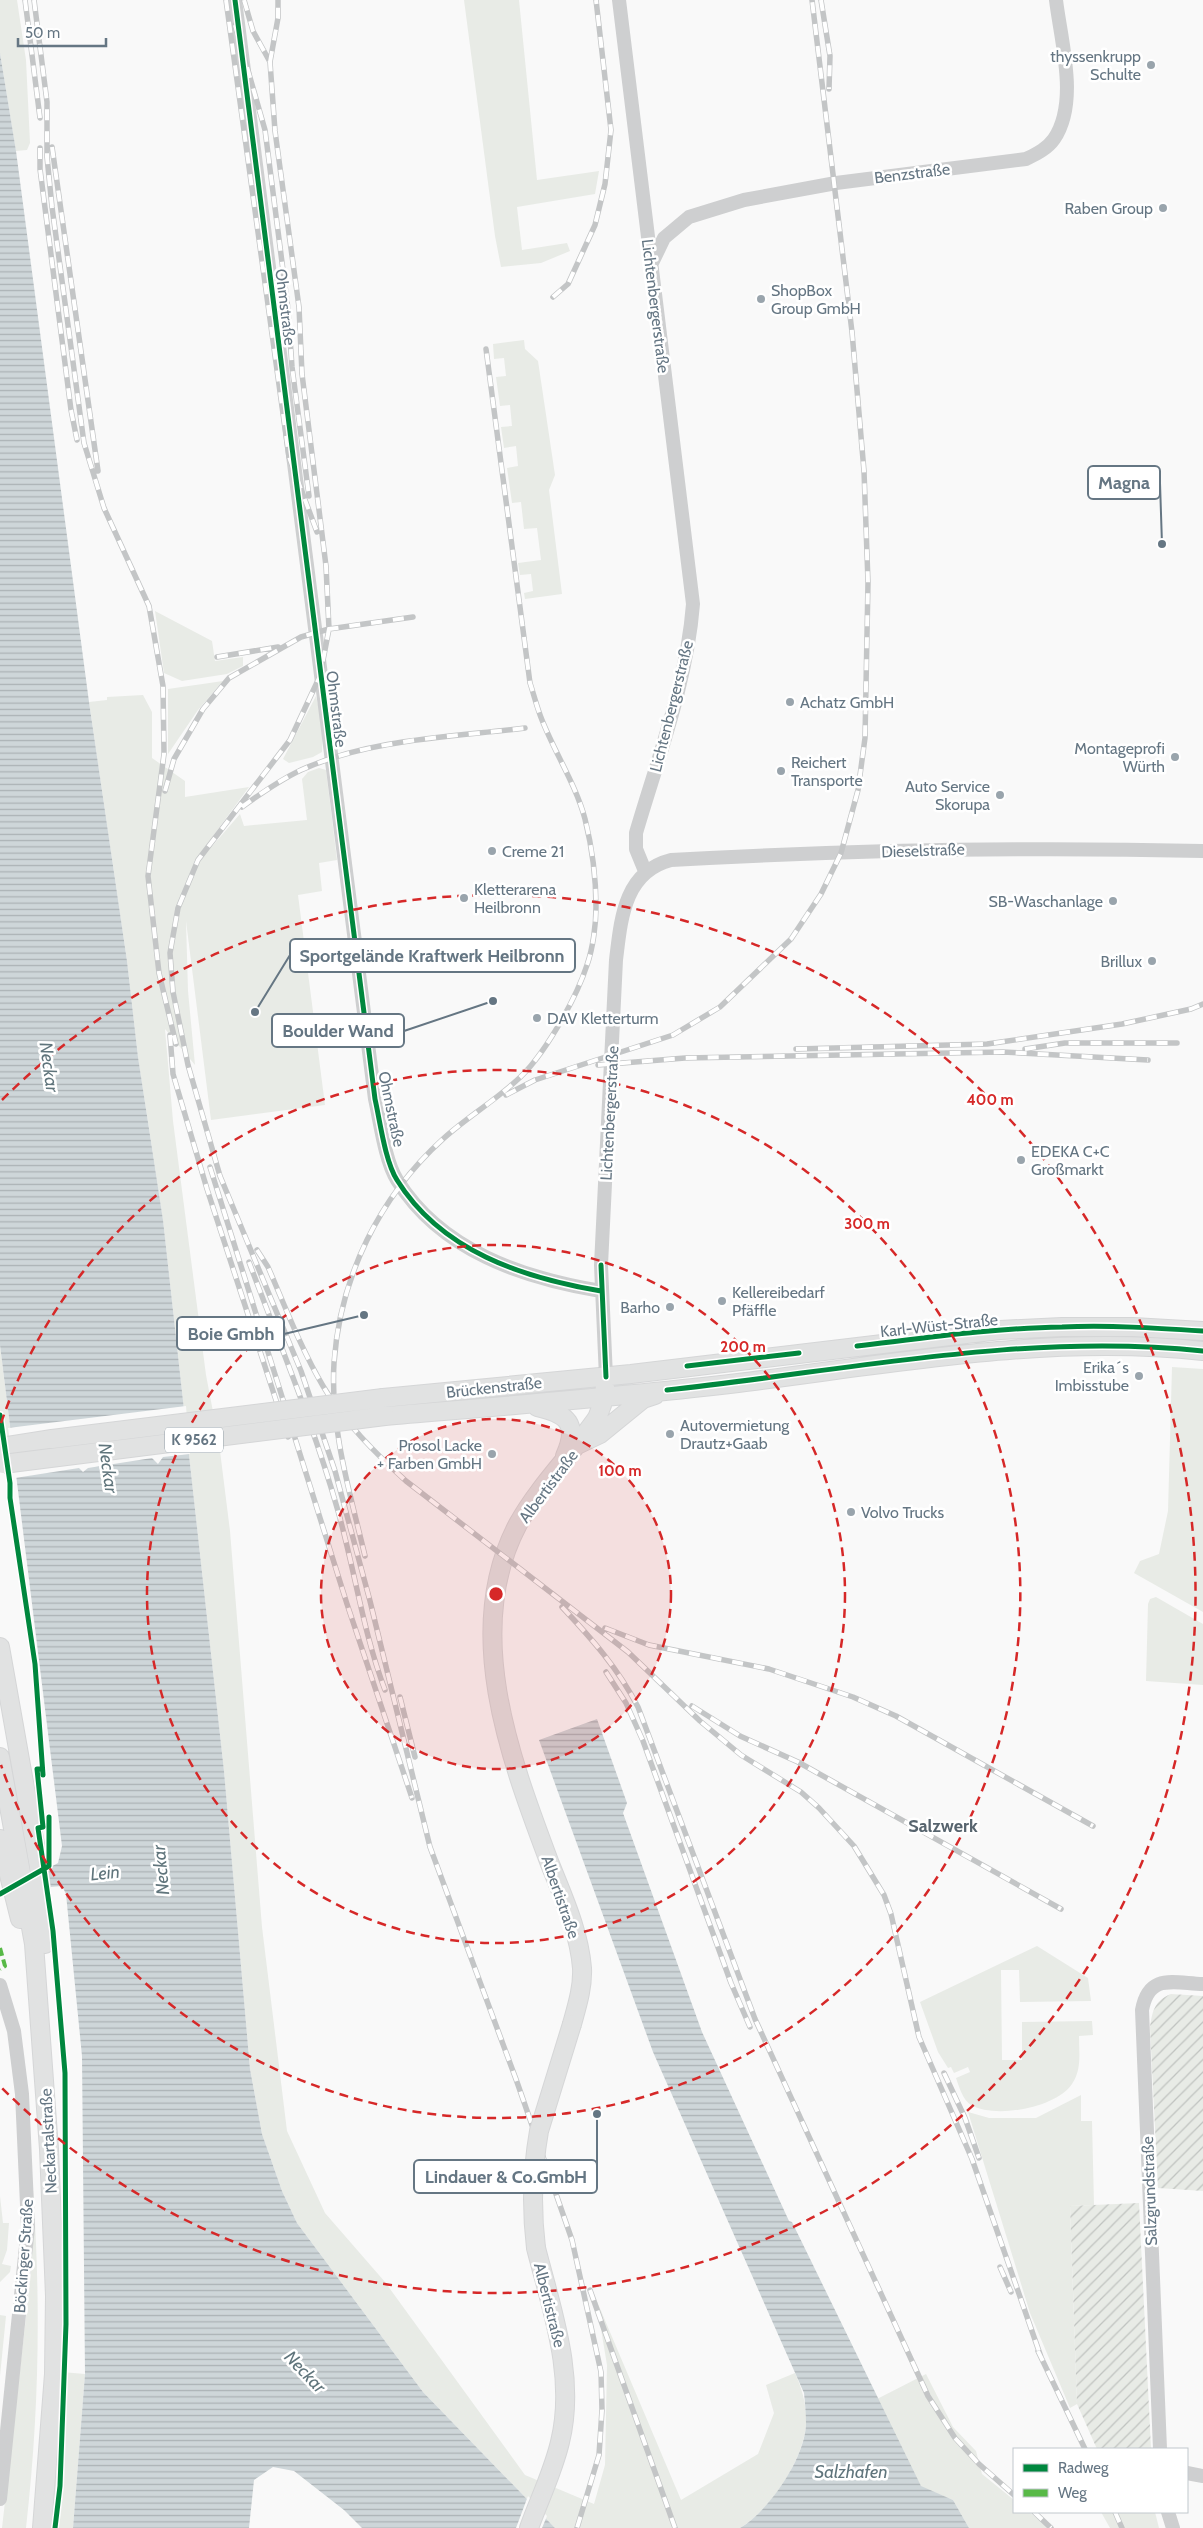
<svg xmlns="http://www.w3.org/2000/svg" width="1203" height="2528" font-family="Cabin,sans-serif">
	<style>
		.grass { fill: #e8ebe6 }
		.garden { fill: url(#garden-furrows) }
		.water { fill: url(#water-rules) }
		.pier { fill: #f9f9f9 }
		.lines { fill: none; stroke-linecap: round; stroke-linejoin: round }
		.major-casing { stroke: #d5d6d7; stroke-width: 20 }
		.minor { stroke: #cecfd0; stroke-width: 14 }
		.major { stroke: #e1e2e2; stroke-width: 18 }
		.rail-casing { stroke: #c3c5c6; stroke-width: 5.5 }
		.rail { stroke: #fff; stroke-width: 4; stroke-dasharray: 11; stroke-linecap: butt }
		.major-bridge-casing { stroke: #d5d6d7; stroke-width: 20; stroke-linecap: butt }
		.major-bridge { stroke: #e1e2e2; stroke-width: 18 }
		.quiet { stroke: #58b947; stroke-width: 4; stroke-dasharray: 8 4; stroke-linecap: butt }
		.cycleway-casing { stroke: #fff; stroke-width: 8 }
		.cycleway { stroke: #00873e; stroke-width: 5 }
		.ring { fill: none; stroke: #d62828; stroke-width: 2.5; stroke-dasharray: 9 6 }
		.poi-dot { fill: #99a4ac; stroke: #fff; stroke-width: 2 }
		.labels { text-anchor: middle; stroke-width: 5; stroke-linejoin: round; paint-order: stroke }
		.shield { fill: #fff; stroke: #939fa8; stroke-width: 1 }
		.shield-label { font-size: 15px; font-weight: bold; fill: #657683 }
		.poi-label { font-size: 16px; fill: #657683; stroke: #fff; text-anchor: start }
		.street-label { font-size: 16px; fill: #657683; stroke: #fff }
		.water-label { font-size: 18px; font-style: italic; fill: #60757c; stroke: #fff }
		.neighbourhood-label { font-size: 18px; font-weight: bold; fill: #57646e; stroke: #fff }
		.centre { fill: #d62828; stroke: #fff; stroke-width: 2.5 }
		.ring-label { font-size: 15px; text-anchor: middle; font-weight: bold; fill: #d62828; stroke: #fff; stroke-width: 5; stroke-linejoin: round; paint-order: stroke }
		.leader { fill: none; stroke: #657683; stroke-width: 2 }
		.callout-dot { fill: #657683; stroke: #fff; stroke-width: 2 }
		.callout { fill: #fff; stroke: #657683; stroke-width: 2 }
		.callout-label { font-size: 18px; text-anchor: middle; font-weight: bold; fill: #657683 }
	</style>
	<defs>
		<pattern id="garden-furrows" width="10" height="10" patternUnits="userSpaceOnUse" patternTransform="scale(1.25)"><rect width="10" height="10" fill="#e8ebe6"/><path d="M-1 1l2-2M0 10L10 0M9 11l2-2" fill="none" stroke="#c0c3c0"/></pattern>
		<pattern id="water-rules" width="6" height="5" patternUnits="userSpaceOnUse" patternTransform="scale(1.25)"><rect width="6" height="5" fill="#ced6d9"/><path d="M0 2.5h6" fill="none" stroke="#abb2b5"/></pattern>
	</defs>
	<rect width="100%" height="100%" fill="#f9f9f9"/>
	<!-- grass -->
	<path class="grass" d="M 0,0 L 17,0 L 26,60 L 30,143 L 27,150 L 16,151 L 0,53 Z
		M 464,0 L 519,0 L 537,180 L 599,171 L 595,194 L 517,207 L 522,250 L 567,243 L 570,251 L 541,263 L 501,267 L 495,236 Z
		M 524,340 L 525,349 L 538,361 L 555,475 L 549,490 L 562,594 L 525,599 L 524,593 L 533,591 L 531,574 L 520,575 L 518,563 L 541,560 L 537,528 L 524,529 L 521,502 L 512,503 L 507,468 L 518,466 L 516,446 L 504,448 L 501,427 L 512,426 L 510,405 L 500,406 L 496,377 L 506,376 L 504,358 L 494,359 L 493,344 Z
		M 155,611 L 212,641 L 215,661 L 243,657 L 243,666 L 227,674 L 182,681 L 164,673 Z
		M 223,681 L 198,710 L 168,754 L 168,689 Z
		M 143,695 L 152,712 L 152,758 L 185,781 L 185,797 L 249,787 L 205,847 L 208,851 L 240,814 L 244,826 L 307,820 L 302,779 L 308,772 L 319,768 L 326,770 L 337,860 L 319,863 L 322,891 L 298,895 L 325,1105 L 211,1120 L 186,921 L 188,991 L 195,1065 L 165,1029 L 173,1121 L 206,1375 L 219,1443 L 230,1531 L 262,1927 L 287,2131 L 325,2213 L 385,2282 L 525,2475 L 594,2504 L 605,2465 L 607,2365 L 596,2299 L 681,2500 L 758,2454 L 774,2413 L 766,2385 L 795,2373 C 802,2389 807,2405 806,2424 C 804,2459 770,2511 740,2528 L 555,2528 L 423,2392 L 297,2223 L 282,2191 L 262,2134 L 250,2069 L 224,1771 L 163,1220 L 138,1057 L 127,961 L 89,702 L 107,700 L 107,697 Z
		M 316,696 L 323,727 L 322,752 L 313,757 L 289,763 L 283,759 Z
		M 0,1345 L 13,1451 L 0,1454 Z
		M 1172,1367 L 1203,1369 L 1203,1612 L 1134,1573 L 1140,1561 L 1159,1554 L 1168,1511 Z
		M 1156,1597 L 1203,1624 L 1203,1685 L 1146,1681 L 1148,1604 L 1150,1599 Z
		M 1037,1946 L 1088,1978 L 1091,2001 L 1020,2002 L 1019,1970 L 1001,1970 L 1002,2060 L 1022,2060 L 1022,2022 L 1092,2021 L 1093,2035 L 1079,2036 C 1079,2053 1082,2069 1072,2084 C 1056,2108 995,2119 971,2105 C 963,2100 959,2087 956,2078 L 970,2072 L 968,2067 L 954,2073 L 951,2067 L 948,2068 L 938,2052 L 920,2002 Z
		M 1081,2095 L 1081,2121 L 1092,2121 L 1094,2205 L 1070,2206 L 1077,2404 L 1070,2408 L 1030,2313 L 968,2112 L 989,2118 L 1036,2118 Z
		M 33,2190 C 41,2304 39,2415 26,2528 L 2,2528 L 31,2273 Z
		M 0,2196 L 3,2223 L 9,2223 L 7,2250 L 2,2264 L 11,2266 L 10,2272 L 0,2282 Z
		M 0,2315 L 6,2316 L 0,2376 Z
		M 62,2372 L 85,2374 L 73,2528 L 48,2528 Z
		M 926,2374 L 953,2427 L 976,2451 L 982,2474 L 1014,2500 L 1014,2512 L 1029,2512 L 1049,2528 L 969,2528 L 953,2500 L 921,2487 L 877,2399 Z
		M 1101,2512 L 1155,2512 L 1159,2528 L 1110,2528 Z"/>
	<!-- garden -->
	<path class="garden" d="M 1171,1994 L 1203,1996 L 1203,2191 L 1158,2188 L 1150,2028 C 1152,2012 1154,2001 1171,1994 Z
		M 1139,2203 L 1151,2449 L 1097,2449 L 1077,2404 L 1070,2206 Z"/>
	<!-- water -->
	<path class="water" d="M 0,53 L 16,151 L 89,702 L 127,961 L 138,1057 L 163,1220 L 224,1771 L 250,2069 L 262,2134 L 282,2191 L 297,2223 L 423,2392 L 555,2528 L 362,2528 L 344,2510 L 294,2471 L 273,2467 L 254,2480 L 249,2528 L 73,2528 L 85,2374 L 82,2056 L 66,1894 L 62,1886 L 50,1887 L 47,1869 L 58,1863 L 62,1846 L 0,1345 Z
		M 597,1719 L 627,1803 L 623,1813 L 702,2032 L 789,2221 L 792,2222 L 921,2486 L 953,2500 L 969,2528 L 740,2528 C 769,2511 805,2458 806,2424 C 806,2414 805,2403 804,2393 L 653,2052 L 539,1740 Z"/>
	<!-- pier -->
	<path class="pier" d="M 186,1406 L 190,1454 L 163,1457 L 158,1464 L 152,1458 L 88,1468 L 83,1472 L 79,1468 L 15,1478 L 8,1428 Z
		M 528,2496 L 547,2516 L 542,2528 L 516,2528 Z"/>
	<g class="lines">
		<defs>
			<path id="major" d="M 383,1398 L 631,1374 L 1000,1330 L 1062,1327 L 1133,1327 L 1203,1331
				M 537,1407 C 568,1414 579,1424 565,1456
				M 385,1416 C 503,1406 621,1397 738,1383 C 893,1364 1047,1334 1203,1351
				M 579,1444 L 600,1434 L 643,1399 L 655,1395
				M 0,1447 L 52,1439
				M 0,1647 L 39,1867 L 45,1944
				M 0,1757 L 34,1944 L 49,2149 L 55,2296 L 54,2374 L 42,2528
				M 0,1839 L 20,1919
				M 572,2024 C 577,2006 583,1987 582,1968 C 579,1931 563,1897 550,1864 C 511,1760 461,1631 518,1524 C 539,1486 572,1454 597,1418 L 602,1405 L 605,1387
				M 529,2528 C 539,2500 553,2472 560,2442 C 576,2377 552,2311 536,2248"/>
		</defs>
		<!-- major casing -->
		<use href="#major" class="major-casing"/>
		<!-- minor -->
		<path class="minor" d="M 235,0 L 375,1099 C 380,1121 385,1161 397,1180 C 441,1251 523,1278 601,1291
			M 619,0 L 693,604 C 687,682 658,758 636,833 L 636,849 L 645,871
			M 651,265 L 664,238 L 689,217 L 744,200 L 836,183 L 1026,159 C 1036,154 1047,149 1054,139 C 1079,102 1061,42 1056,0
			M 606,1377 L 601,1265 L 616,960 C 621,919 624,872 671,860 C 848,850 1026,847 1203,851
			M 0,1985 L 14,2031 L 22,2094 L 28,2227 L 0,2499
			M 1160,2449 L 1142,2010 C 1149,1973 1173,1983 1203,1984
			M 1187,2473 L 1203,2476
			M 1168,2512 L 1173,2528"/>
		<!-- major -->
		<use href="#major" class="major"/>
		<defs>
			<path id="rail" d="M 25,0 L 40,118
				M 34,0 L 47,102 L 47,157 L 52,207 L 84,443 L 104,508 L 149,606 L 163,686 L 164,754 L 148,876 L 159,973 L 176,1044
				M 226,0 L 289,457 L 317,532
				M 244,0 L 253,31 L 270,62 L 275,131 L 299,307 L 302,374 L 326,566 L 329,629 L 320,676 L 290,740 L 198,860 L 178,908 L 170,953 L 173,992 L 188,1065 L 220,1176 L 301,1371 L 335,1471 L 370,1601 L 430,1847 L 517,2082 L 572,2240 L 601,2372 L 602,2410 L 599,2455 L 577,2528
				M 821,0 L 830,56 L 829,89
				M 235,25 L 265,130 L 288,309 L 292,367 L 309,496
				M 270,62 L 278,18 L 278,0
				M 52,147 L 98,471
				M 40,148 L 40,169 L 71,410 L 77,440
				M 553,297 L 568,284 L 595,225 L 605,184 L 611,130 L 596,0
				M 217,657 L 278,647
				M 165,791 L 174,759 L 203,709 L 229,678 L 301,637 L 329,629 L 413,617
				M 242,807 C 260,794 280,780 301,770 C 369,739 452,737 525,728
				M 170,1035 L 173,1074 L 207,1189 L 288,1437
				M 796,1049 L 987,1044 L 1122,1024 L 1191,1009 L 1203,1004
				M 1025,1049 L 1065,1043 L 1177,1043
				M 598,1065 L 685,1058 L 1003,1052 L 1148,1060
				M 506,1095 L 535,1080 L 673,1035 L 720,1007 L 791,939 L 821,894 L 841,853 L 858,790 L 865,738 L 868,582 L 864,471 L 852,332 L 812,0
				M 210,1167 L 347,1604 L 412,1798
				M 257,1250 L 268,1267 C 285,1306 301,1349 323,1386 C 345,1423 374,1452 406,1481 L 628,1652 L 700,1721 L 741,1755 L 801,1792 L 819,1808 L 854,1846 L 884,1895 L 891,1914 L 919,2037 L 972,2159 L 1041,2357
				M 249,1262 C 280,1345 314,1426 338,1511 C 355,1571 363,1632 385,1690
				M 365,1556 C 350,1493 330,1428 334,1363 C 340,1277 379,1197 443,1139 C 466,1118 493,1102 516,1081 C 543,1058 576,999 587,965 C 593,948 596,924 596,907 C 596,878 592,847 585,819 C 576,785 555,753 542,720 C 537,708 534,695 530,683 L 486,349
				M 562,1607 C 591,1638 618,1668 638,1707 L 755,2019 L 928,2396 L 955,2438 L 979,2464 L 1014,2495
				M 605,1628 L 649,1645 L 769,1669 L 853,1697 L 896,1716 L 1093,1826
				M 606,1672 L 626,1703 L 643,1741 L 731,1983 L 750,2027
				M 400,1697 L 415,1757
				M 692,1706 L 740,1736 L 798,1762 L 1061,1909
				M 944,2073 L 965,2118 L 979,2158
				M 1000,2267 L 1011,2292
				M 590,2290 L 675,2528
				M 1038,2351 L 1085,2449
				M 1034,2512 L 1051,2528
				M 1115,2512 L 1122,2528"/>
		</defs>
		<!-- rail casing -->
		<use href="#rail" class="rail-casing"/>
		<!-- rail -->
		<use href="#rail" class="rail"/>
		<defs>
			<path id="major-bridge" d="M 52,1439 L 383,1398
				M 3,1464 L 385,1416
				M 536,2248 C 531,2207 532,2171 539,2131 L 572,2024"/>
		</defs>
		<!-- major-bridge casing -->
		<use href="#major-bridge" class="major-bridge-casing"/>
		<!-- major-bridge -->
		<use href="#major-bridge" class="major-bridge"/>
		<!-- quiet -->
		<path class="quiet" d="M 0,1948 L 5,1966 L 0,1969"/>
		<defs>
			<path id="cycleway" d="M 235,0 L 375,1099 C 380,1121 385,1161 397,1180 C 441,1251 523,1278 601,1291
				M 601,1265 L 606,1377
				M 857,1346 C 925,1338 994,1328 1062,1327 C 1109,1325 1156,1328 1203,1331
				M 687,1366 L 799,1353
				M 667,1390 C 845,1371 1024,1332 1203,1351
				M 0,1415 L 10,1483 L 10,1498 L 35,1664 L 43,1775
				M 42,1769 L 37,1769 L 43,1827 L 38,1828 L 53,1931 L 65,2073 L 66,2324 L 60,2486 L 55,2528
				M 0,1894 L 49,1866 L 49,1817"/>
		</defs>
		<!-- cycleway casing -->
		<use href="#cycleway" class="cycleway-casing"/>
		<!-- cycleway -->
		<use href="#cycleway" class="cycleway"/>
	</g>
	<!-- distance rings -->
	<circle cx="496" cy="1594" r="175" fill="#d62828" fill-opacity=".12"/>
	<g class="ring">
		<circle cx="496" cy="1594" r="175"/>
		<circle cx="496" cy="1594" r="349"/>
		<path d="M1 1423A524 524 0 1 1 1 1765"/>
		<path d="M2 1100A699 699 0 1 1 2 2088"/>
	</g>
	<!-- markers -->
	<g class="poi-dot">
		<circle cx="1151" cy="65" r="5"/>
		<circle cx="1163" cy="208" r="5"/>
		<circle cx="761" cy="299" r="5"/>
		<circle cx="790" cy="702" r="5"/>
		<circle cx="1175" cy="757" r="5"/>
		<circle cx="781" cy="771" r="5"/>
		<circle cx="1000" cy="795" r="5"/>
		<circle cx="492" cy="851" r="5"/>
		<circle cx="464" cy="898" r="5"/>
		<circle cx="1113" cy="901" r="5"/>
		<circle cx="1152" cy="961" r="5"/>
		<circle cx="537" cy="1018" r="5"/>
		<circle cx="1021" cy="1160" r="5"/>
		<circle cx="722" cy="1301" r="5"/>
		<circle cx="670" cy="1307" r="5"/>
		<circle cx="1139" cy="1376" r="5"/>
		<circle cx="670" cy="1434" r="5"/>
		<circle cx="492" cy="1454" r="5"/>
		<circle cx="851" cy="1512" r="5"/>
	</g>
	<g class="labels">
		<!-- shield labels -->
		<rect class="shield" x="165" y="1427.5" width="58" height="25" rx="4"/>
		<g class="shield-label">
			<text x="194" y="1445">K 9562</text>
		</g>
		<!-- poi labels -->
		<g class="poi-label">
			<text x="1141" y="62" text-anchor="end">thyssenkrupp<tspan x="1141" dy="18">Schulte</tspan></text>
			<text x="1153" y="214" text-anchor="end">Raben Group</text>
			<text x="771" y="296">ShopBox<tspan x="771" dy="18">Group GmbH</tspan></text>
			<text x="800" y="708">Achatz GmbH</text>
			<text x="1165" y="754" text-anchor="end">Montageprofi<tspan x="1165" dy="18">Würth</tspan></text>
			<text x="791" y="768">Reichert<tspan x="791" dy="18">Transporte</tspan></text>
			<text x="990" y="792" text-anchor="end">Auto Service<tspan x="990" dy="18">Skorupa</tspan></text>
			<text x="502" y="857">Creme 21</text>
			<text x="474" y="895">Kletterarena<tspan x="474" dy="18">Heilbronn</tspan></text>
			<text x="1103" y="907" text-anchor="end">SB-Waschanlage</text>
			<text x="1142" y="967" text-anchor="end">Brillux</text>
			<text x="547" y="1024">DAV Kletterturm</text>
			<text x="1031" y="1157">EDEKA C+C<tspan x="1031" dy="18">Großmarkt</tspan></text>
			<text x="732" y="1298">Kellereibedarf<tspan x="732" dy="18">Pfäffle</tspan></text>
			<text x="660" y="1313" text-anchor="end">Barho</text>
			<text x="1129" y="1373" text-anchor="end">Erika´s<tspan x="1129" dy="18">Imbisstube</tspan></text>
			<text x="680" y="1431">Autovermietung<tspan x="680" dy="18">Drautz+Gaab</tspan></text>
			<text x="482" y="1451" text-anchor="end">Prosol Lacke<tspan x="482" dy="18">+ Farben GmbH</tspan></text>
			<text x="861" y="1518">Volvo Trucks</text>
		</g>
		<!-- street labels -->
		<g class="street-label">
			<text transform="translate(912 173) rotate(-7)" y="6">Benzstraße</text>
			<text transform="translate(656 306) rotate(83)" y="6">Lichtenbergerstraße</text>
			<text transform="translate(286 307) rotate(83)" y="6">Ohmstraße</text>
			<text transform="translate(671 706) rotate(-76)" y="6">Lichtenbergerstraße</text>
			<text transform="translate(337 709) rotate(83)" y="6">Ohmstraße</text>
			<text transform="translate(923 850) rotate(-2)" y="6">Dieselstraße</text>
			<text transform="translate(392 1109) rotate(78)" y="6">Ohmstraße</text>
			<text transform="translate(609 1113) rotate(-87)" y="6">Lichtenbergerstraße</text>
			<text transform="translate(939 1325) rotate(-6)" y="6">Karl-Wüst-Straße</text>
			<text transform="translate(494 1387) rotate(-6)" y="6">Brückenstraße</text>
			<text transform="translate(548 1486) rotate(-53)" y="6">Albertistraße</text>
			<text transform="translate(561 1897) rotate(71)" y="6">Albertistraße</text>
			<text transform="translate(48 2141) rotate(-93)" y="6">Neckartalstraße</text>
			<text transform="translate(1149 2191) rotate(-92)" y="6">Salzgrundstraße</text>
			<text transform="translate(23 2256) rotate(-86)" y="6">Böckinger Straße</text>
			<text transform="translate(550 2305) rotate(76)" y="6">Albertistraße</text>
		</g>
		<!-- water labels -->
		<g class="water-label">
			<text transform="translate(49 1067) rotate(82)" y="6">Neckar</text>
			<text transform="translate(108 1468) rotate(82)" y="6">Neckar</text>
			<text transform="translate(161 1870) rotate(-95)" y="6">Neckar</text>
			<text transform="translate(105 1873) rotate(-6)" y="6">Lein</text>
			<text transform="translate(305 2372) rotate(46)" y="6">Neckar</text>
			<text x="851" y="2478">Salzhafen</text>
		</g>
		<!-- neighbourhood labels -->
		<g class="neighbourhood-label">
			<text x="943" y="1832">Salzwerk</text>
		</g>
	</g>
	<circle cx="496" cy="1594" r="8" class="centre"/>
	<g class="ring-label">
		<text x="990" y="1105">400 m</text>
		<text x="867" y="1229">300 m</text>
		<text x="743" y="1352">200 m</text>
		<text x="620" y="1476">100 m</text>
	</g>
	<!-- callouts -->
	<path class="leader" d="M1162 544L1160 483M255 1012L290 955M493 1001L404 1031M364 1315L284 1334M597 2114L597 2176"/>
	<g class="callout-dot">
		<circle cx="1162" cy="544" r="5"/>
		<circle cx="255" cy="1012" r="5"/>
		<circle cx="493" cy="1001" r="5"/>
		<circle cx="364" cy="1315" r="5"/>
		<circle cx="597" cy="2114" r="5"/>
	</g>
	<g class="callout">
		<rect x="1088" y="466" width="72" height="33" rx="5"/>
		<rect x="290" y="939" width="285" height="33" rx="5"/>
		<rect x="272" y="1014" width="132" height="33" rx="5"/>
		<rect x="177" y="1317" width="107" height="33" rx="5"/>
		<rect x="414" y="2160" width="183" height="33" rx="5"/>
	</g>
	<g class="callout-label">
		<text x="1124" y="489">Magna</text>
		<text x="432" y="962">Sportgelände Kraftwerk Heilbronn</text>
		<text x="338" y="1037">Boulder Wand</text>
		<text x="231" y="1340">Boie Gmbh</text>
		<text x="506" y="2183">Lindauer &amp; Co.GmbH</text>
	</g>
	<!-- legend -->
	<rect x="1013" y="2448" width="175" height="65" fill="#ffffff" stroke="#c1c8cd"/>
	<rect x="1023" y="2464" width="25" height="8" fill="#00873e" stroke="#c1c8cd"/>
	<text x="1058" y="2473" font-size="15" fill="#657683">Radweg</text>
	<rect x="1023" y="2489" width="25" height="8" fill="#58b947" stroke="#c1c8cd"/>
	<text x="1058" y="2498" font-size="15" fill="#657683">Weg</text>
	<!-- scale -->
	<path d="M18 38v8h88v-8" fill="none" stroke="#657683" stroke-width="2.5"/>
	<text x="25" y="38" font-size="15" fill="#657683" stroke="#ffffff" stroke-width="4" paint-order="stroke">50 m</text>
</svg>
